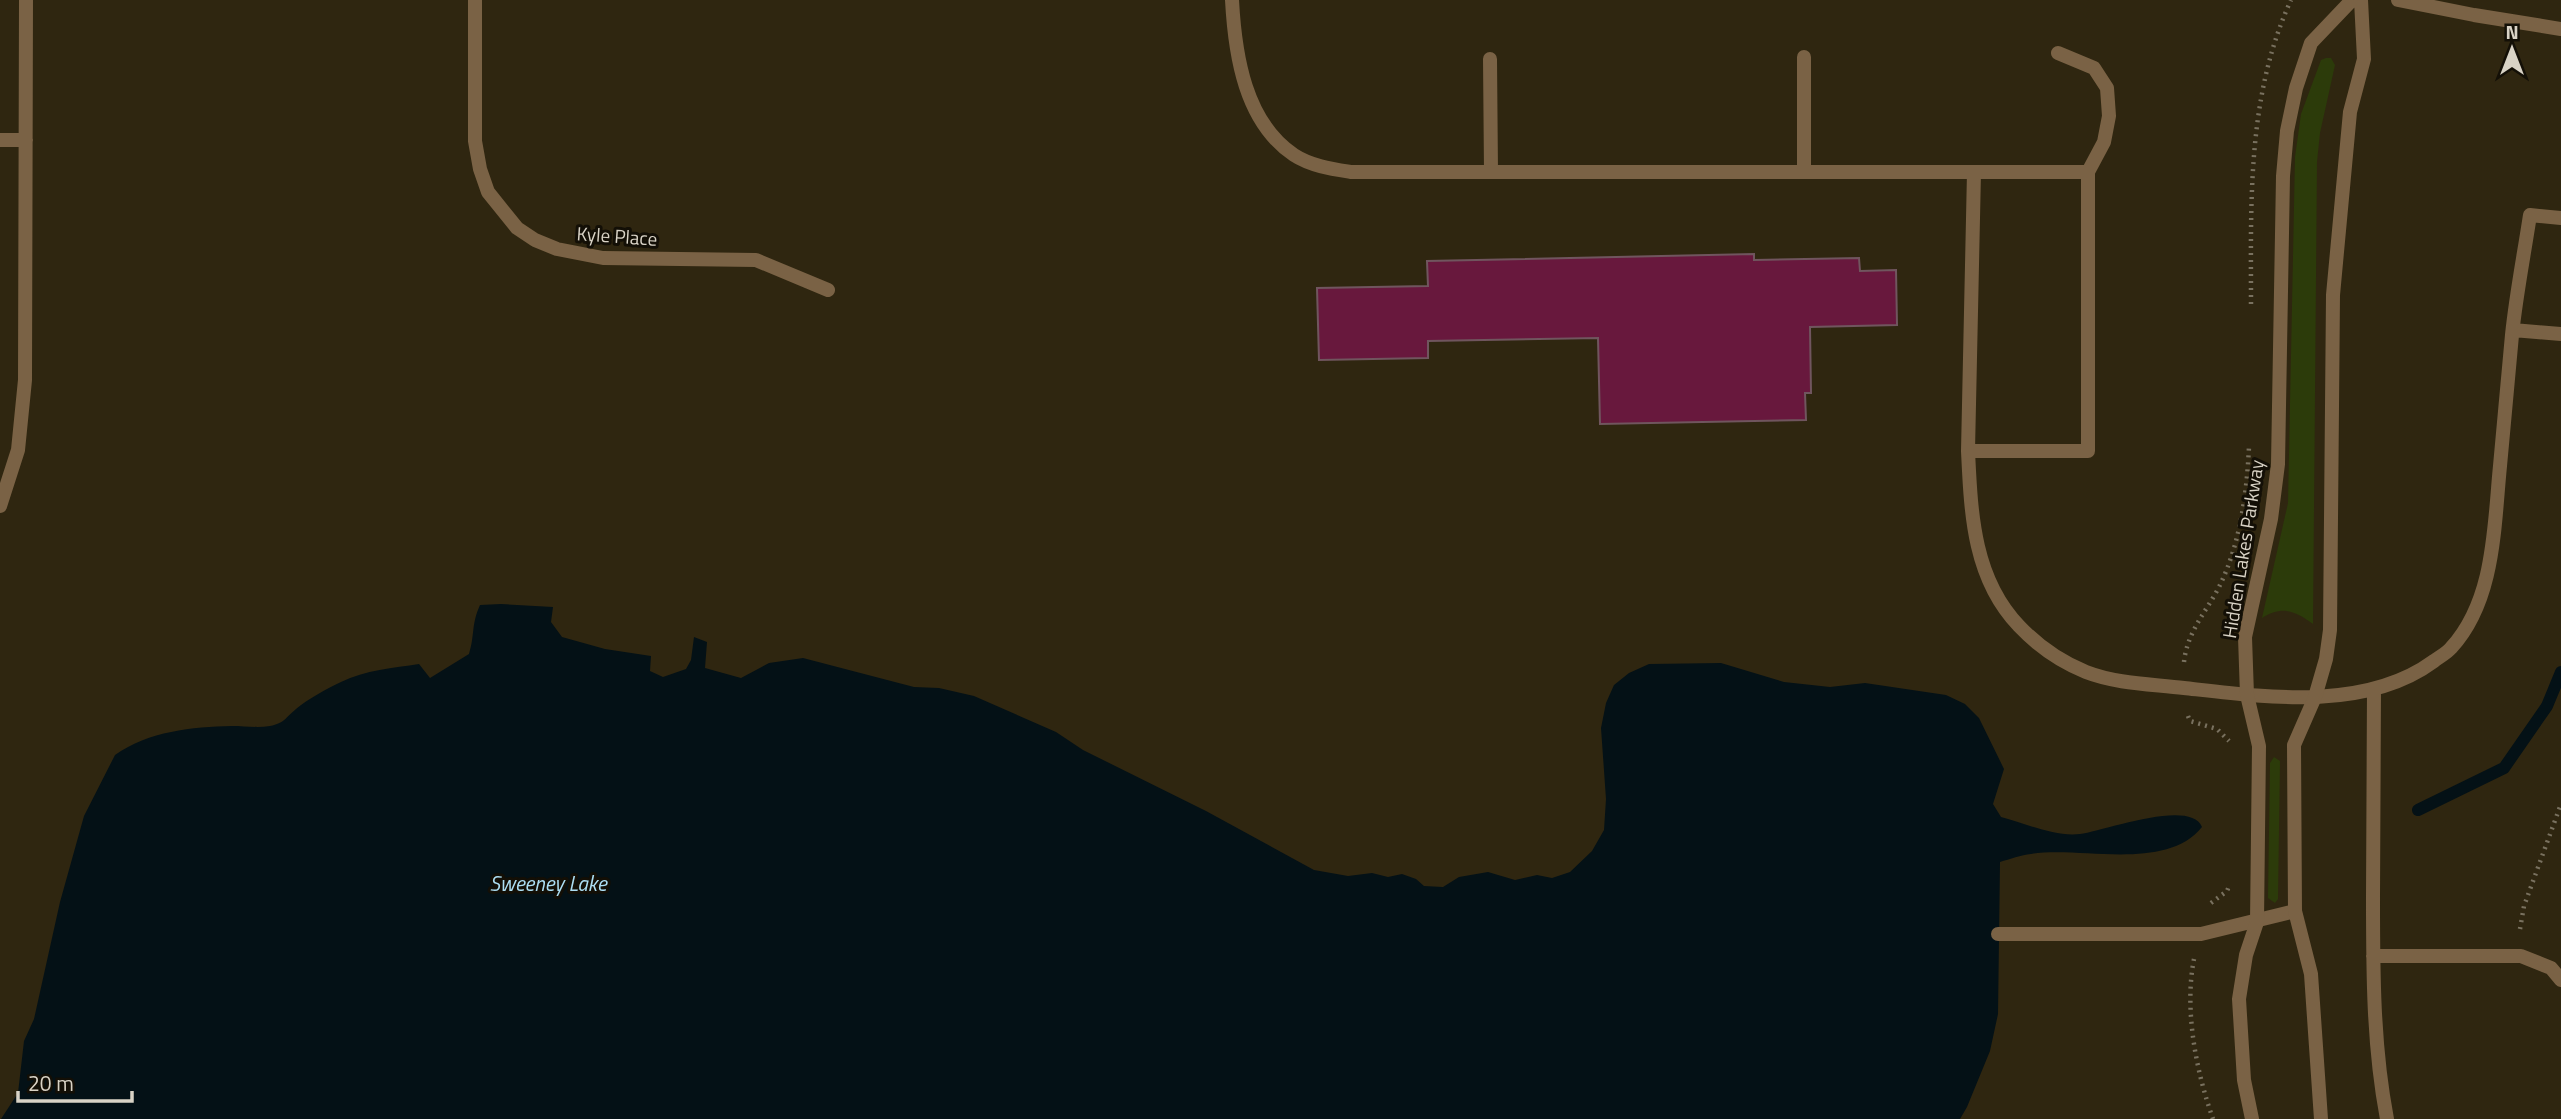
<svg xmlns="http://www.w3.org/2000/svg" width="2561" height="1119" font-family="'Titillium Web',sans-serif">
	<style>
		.green { fill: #2c3b0a }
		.water { fill: #041116 }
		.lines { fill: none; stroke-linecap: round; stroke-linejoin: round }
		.stream { stroke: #041116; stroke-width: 12 }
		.building { fill: #68183d; stroke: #70555e; stroke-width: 2 }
		.path { stroke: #79715f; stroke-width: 4.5; stroke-dasharray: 2 5; stroke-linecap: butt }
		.service { stroke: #7a6245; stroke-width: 14 }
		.minor { stroke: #7a6245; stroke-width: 14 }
		.tertiary { stroke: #7a6245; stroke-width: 14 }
		.labels { text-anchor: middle; stroke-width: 6; stroke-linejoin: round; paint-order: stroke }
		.street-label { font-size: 19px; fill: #d9d3c6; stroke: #130f06 }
		.water-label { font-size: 21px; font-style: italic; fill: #acdef3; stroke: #130f06 }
	</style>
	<rect width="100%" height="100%" fill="#2f2610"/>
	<!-- green -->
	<path class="green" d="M 2326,58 L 2331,58 L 2335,65 L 2320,133 L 2317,162 L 2313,624 C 2296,611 2282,605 2262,618 L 2288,503 L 2295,157 L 2301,114 L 2321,60 Z
		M 2274,757 L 2280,761 L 2278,899 L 2275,903 L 2268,898 L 2270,763 Z"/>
	<!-- water -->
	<path class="water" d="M 501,604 L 553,607 L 551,622 L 562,637 L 605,649 L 651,656 L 650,671 L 663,677 L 686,669 L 691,660 L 694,637 L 707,642 L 705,668 L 741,678 L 769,663 L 803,658 L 914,687 L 939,688 L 974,696 L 1056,732 L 1083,750 L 1206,811 L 1314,870 L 1348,876 L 1372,873 L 1388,877 L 1402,874 L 1416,879 L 1424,886 L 1443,887 L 1459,877 L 1488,872 L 1515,880 L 1537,875 L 1552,878 L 1570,872 L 1592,851 L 1604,830 L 1606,799 L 1601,728 L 1606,703 L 1614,685 L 1629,673 L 1649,664 L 1721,663 L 1784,682 L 1830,687 L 1865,683 L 1946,695 L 1965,704 L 1979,718 L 2004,769 L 1993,804 L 2001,817 C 2025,823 2054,837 2080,834 C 2103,831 2191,798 2202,827 C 2166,872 2081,846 2031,854 C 2021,855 2010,859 2000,862 L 1998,1014 L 1990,1051 L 1967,1107 L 1960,1119 L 1,1119 L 18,1093 L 24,1041 L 34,1019 L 60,902 L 84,816 L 115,755 C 149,731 192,727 232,726 C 244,726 258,728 270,726 C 285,723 285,718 296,709 C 308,699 326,689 341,682 C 365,670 394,668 419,664 L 430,678 L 469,654 C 475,635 471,625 480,605 Z"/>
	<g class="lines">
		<!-- stream -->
		<path class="stream" d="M 2418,810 L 2504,768 L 2547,706 L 2561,672"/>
	</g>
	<!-- building -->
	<path class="building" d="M 1754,254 L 1754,260 L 1859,258 L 1860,271 L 1896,270 L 1897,325 L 1810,327 L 1811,393 L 1805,393 L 1806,420 L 1600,424 L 1598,338 L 1428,341 L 1428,358 L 1319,360 L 1317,288 L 1428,286 L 1427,261 Z"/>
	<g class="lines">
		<!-- path -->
		<path class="path" d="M 2251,304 C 2251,201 2247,96 2291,0
			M 2184,662 C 2187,633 2205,613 2218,589 C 2240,546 2247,493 2249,446
			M 2188,716 L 2190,721 L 2217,729 L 2229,741
			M 2211,903 L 2227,891 L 2229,886
			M 2520,929 L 2524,906 L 2561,804
			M 2194,959 C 2184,1009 2196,1071 2213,1119"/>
		<!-- service -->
		<path class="service" d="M 1232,0 C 1235,56 1245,122 1294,155 C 1311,166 1332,169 1351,172 L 1974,172 L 1968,451 C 1971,513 1973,578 2019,626 C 2037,645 2061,662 2086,672 C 2117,684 2152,684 2184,688 C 2263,697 2365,712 2434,661 C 2439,657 2447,653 2451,648 C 2495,600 2494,526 2500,466 C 2504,422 2508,378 2512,335 C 2516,295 2524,255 2530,215 L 2561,218
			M 1804,57 L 1804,171
			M 1490,59 L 1491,172
			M 1974,172 L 2088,172
			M 2513,330 L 2561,334
			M 1968,451 L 2088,451 L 2088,172 L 2104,142 L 2109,116 L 2107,88 L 2094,68 L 2058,53
			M 2374,689 C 2374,758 2373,827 2373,897 C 2373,971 2373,1046 2387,1119
			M 1998,934 L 2201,934 L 2295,911
			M 2373,956 L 2521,956 L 2551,968 L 2561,980"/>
		<!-- minor -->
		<path class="minor" d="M 475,0 L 475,141 L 480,169 L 488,192 L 517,228 L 535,240 L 557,249 L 603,258 L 756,260 L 828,290
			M 0,140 L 26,140
			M 0,506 L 18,450 L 25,380 L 26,0
			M 2252,1119 L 2244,1080 L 2239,999 L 2246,955 L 2257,922 L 2259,746 L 2247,695 L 2245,637 L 2271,519 L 2278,464 L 2283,176 L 2287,131 L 2296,88 L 2311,43 L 2352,0
			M 2321,1119 L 2311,974 L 2295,911 L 2294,745 L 2315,697 L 2326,659 L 2330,630 L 2333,295 L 2350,112 L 2364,59 L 2361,0"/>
		<!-- tertiary -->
		<path class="tertiary" d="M 2398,0 L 2474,15 L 2561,29"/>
	</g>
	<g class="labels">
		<!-- street labels -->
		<g class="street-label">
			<text transform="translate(617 236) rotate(4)" y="7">Kyle Place</text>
			<text transform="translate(2243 549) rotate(-81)" y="7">Hidden Lakes Parkway</text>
		</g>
		<!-- water labels -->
		<g class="water-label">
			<text x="548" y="891">Sweeney Lake</text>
		</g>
	</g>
	<!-- north arrow -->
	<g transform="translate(2512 49)" stroke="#130f06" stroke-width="5" paint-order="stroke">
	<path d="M0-5L12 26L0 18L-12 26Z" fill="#d9d3c6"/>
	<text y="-10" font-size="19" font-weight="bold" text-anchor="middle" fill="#d9d3c6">N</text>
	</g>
	<!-- scale -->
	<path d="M18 1091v10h114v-10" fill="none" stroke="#d9d3c6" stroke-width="3.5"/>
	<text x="28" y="1091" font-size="21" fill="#d9d3c6" stroke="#130f06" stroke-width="5" paint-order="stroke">20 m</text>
</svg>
